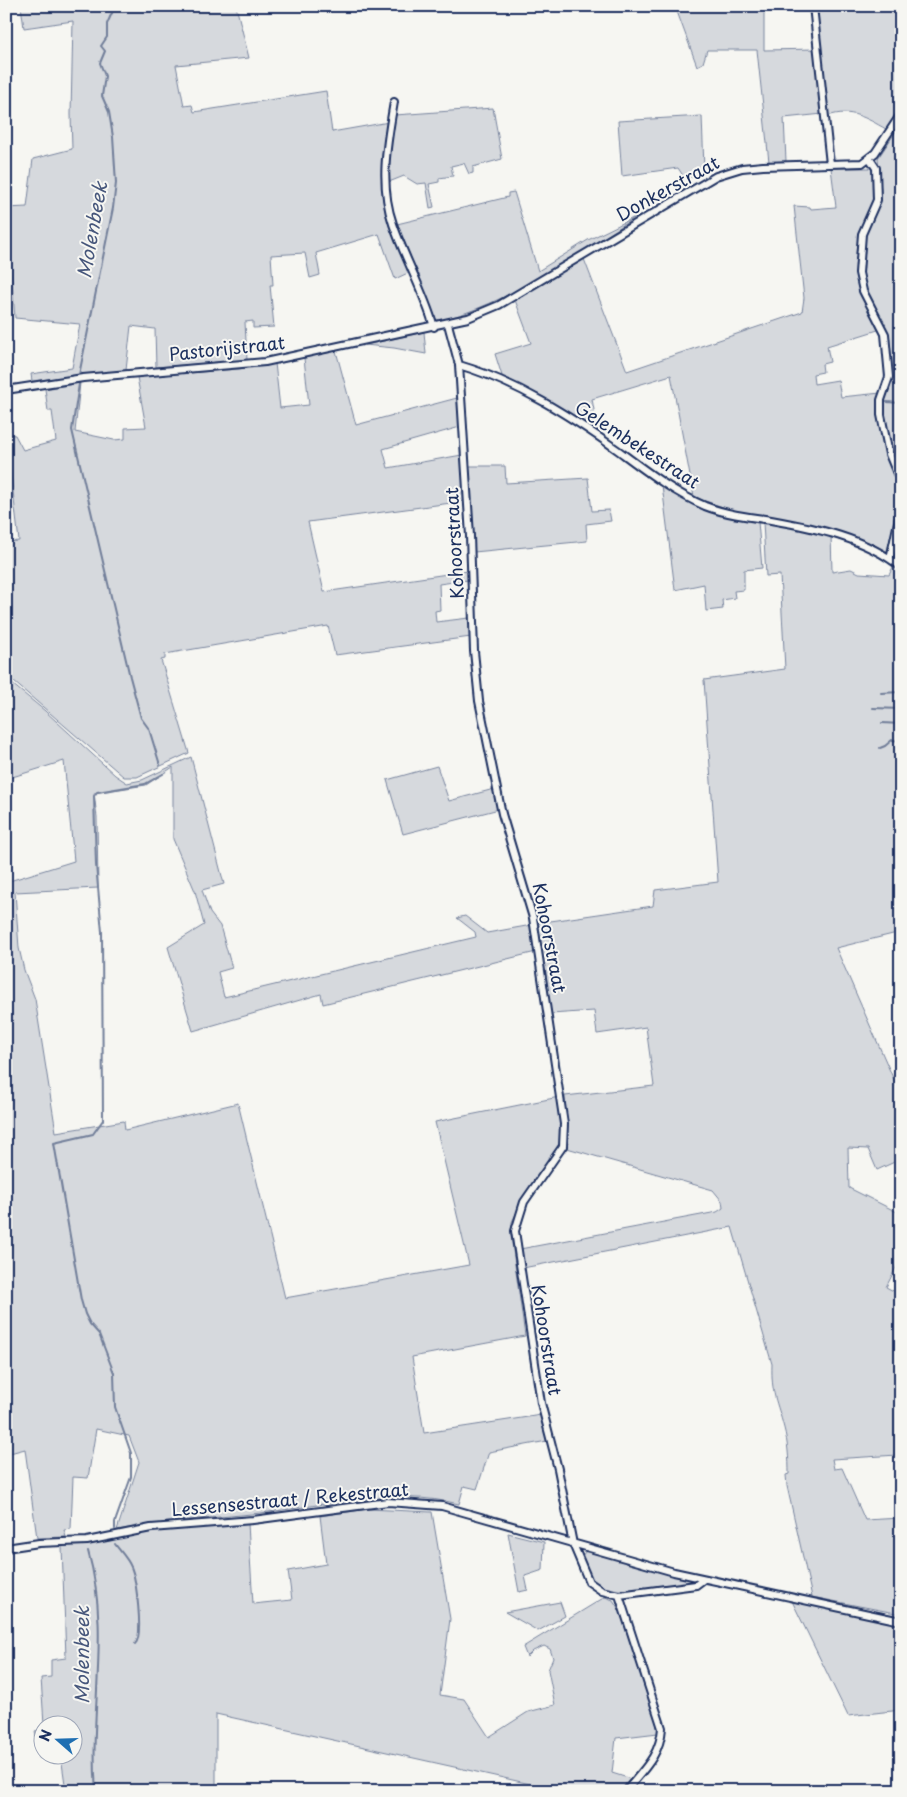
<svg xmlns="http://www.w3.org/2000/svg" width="907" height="1797" font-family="'Playpen Sans',sans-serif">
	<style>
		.green { fill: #d6d9dd; stroke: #78849e }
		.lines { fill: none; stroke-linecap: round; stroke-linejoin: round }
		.stream { stroke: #717e99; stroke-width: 2 }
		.street-casing { stroke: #1b2f5e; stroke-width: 10 }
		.street { stroke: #f6f6f2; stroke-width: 6 }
		.labels { text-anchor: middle; stroke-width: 4; stroke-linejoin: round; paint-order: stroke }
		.street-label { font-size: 18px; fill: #1b2f5e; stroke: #f6f6f2 }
		.water-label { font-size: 19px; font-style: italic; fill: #46567b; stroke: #f6f6f2 }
	</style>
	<rect width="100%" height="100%" fill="#f6f6f2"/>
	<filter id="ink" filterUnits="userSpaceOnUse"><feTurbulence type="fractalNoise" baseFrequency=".02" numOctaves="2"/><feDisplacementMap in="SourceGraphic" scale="10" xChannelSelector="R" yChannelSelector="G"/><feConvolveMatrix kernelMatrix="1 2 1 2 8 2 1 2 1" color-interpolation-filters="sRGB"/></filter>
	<g filter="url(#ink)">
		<!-- green -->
		<path class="green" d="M 21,6 L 236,6 L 249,58 L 176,65 L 184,106 L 192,105 L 194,112 L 326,91 L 332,132 L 389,122 L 382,180 L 410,272 L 395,279 L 379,234 L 316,253 L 320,275 L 310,278 L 305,253 L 271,255 L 273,285 L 270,285 L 274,327 L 253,328 L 253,321 L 245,322 L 247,360 L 156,367 L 155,329 L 131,326 L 126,370 L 32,381 L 31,374 L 72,368 L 80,324 L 15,318 L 6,208 L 27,207 L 33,159 L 72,149 L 71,114 L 73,21 L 24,28 Z
			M 675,6 L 764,6 L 764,50 L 816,49 L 823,114 L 784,118 L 786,161 L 769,162 L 757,50 L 707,50 L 703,63 L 697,66 Z
			M 814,6 L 901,6 L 901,106 L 886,129 C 866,118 851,108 828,116 Z
			M 493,108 L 502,159 L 473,167 L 473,173 L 469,174 L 464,163 L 451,166 L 453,176 L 439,178 L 439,182 L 429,184 L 434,207 L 430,208 L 426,183 L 417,184 L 404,176 L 389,182 L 388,152 L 395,115 Z
			M 702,116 L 704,169 L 696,177 L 684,177 L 678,168 L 622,176 L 618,121 Z
			M 901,124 L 901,475 C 893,458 881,423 883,404 C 884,396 889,387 891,378 C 895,355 887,328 875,308 L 873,306 L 881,329 L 827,346 L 830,362 L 822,364 L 823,372 L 813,374 L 814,384 L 838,380 L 841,397 L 881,393 L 877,407 L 881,434 L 901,496 L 887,551 L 884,553 L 835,530 L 740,513 L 694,497 L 671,375 L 592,399 L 598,432 L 552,403 L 503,379 L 495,354 L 531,343 L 515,300 L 584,259 L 627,371 L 802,312 L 804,298 L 794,206 L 810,207 L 811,209 L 836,207 L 831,168 L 871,168 C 884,187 868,210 861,227 C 858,235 857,245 856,254 L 861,256 L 864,236 L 878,206 L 881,191 L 878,158 Z
			M 514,192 L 538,271 L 588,240 L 639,215 C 578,253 507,306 437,321 L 397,224 L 508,197 L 508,193 Z
			M 424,332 L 426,354 L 394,348 L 365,345 Z
			M 336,351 L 356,425 L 457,398 L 460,427 L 383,449 L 388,468 L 462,455 L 466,501 L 308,522 L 324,592 L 468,571 L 468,580 L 439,584 L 440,610 L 435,611 L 436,622 L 469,618 L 471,637 L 335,655 L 328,626 L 165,654 L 165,659 L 161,660 L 189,753 L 137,777 L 124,777 L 6,675 L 6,542 L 19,541 L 9,458 L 6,458 L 6,434 L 15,435 L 23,450 L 56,441 L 52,411 L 48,411 L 45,389 L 80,383 L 75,432 L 114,440 L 125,439 L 125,428 L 146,427 L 137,377 L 239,369 L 275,363 L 280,408 L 309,405 L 304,358 Z
			M 469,466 L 505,466 L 506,483 L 588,478 L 592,511 L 609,510 L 611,521 L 586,524 L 587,541 L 474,552 Z
			M 662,485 L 707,510 L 758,522 L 762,568 L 744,570 L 744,590 L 734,591 L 735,598 L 722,600 L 723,609 L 706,611 L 704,584 L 675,590 Z
			M 763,522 L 831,534 L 832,572 L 851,569 L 859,573 L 889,575 L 894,565 L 901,570 L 901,932 L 836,948 L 901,1096 L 901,1159 L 877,1170 L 868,1149 L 848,1148 L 849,1188 L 901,1214 L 901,1258 L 886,1287 L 901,1295 L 901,1461 L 898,1461 L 898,1455 L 832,1459 L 834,1469 L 842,1468 L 865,1520 L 901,1518 L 901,1614 L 812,1597 L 787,1486 L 786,1475 L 789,1474 C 789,1459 788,1443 784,1428 C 777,1401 771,1394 772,1364 L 732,1227 L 523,1268 L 520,1249 L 717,1212 L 723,1208 L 722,1201 L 713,1190 L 567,1148 L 565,1096 L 654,1086 L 646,1027 L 597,1034 L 594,1011 L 551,1014 L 537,923 L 653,906 L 655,890 L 718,882 L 704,680 L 785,669 L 780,575 L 766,576 Z
			M 6,679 L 45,711 L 115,775 L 127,783 L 142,780 L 191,757 L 224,884 L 202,890 L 210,913 L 220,926 L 232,968 L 218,972 L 224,997 L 476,937 L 475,932 L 457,918 L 465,916 L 487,933 L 532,925 L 536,952 L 323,1004 L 321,994 L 193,1031 L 168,947 L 204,925 L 195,891 L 173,839 L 173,767 L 146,785 L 94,793 L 97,817 L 98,888 L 15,892 L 19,948 L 24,970 L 35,999 L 56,1132 L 124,1121 L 125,1130 L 238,1103 L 285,1298 L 469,1265 L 435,1122 L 559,1097 L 561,1115 L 560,1146 L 524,1197 L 512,1222 L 511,1236 L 525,1336 L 412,1357 L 424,1433 L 541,1415 L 547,1441 L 489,1452 L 477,1489 L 464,1486 L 459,1504 C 393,1488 327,1505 261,1513 C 213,1518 165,1521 117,1530 L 139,1462 L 129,1436 L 96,1429 L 88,1478 L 73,1477 L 71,1529 L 64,1530 L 66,1537 L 37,1538 L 25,1449 L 6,1454 L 6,882 L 74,861 L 64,761 L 6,779 Z
			M 437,766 L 449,801 L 494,789 L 499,809 L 403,834 L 387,780 Z
			M 368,1509 L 432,1512 L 450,1619 L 440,1695 L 464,1699 L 489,1737 L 528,1712 L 555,1705 L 548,1670 L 553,1658 L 550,1649 L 544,1646 L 533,1651 L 527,1657 L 523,1647 L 605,1597 L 613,1600 L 620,1611 L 655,1716 L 658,1733 L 616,1738 L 612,1773 L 631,1779 L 622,1791 L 562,1791 L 216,1714 L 216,1791 L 66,1791 L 61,1756 L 39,1758 L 35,1731 L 42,1729 L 42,1754 L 72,1754 L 72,1724 L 44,1724 L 41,1678 L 51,1677 L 51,1660 L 66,1658 L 62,1546 L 90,1543 L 155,1531 L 248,1524 L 253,1604 L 292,1600 L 288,1571 L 326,1564 L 320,1516 Z
			M 508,1533 L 544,1542 L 543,1570 L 525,1576 L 528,1590 L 519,1592 Z
			M 586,1551 L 693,1580 C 686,1588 614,1594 602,1588 C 590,1583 586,1569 581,1557 Z
			M 792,1601 L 901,1624 L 901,1710 L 848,1716 Z
			M 560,1602 L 565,1616 L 538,1631 L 505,1612 Z"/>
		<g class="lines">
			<!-- stream -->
			<path class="stream" d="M 79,375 L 113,208 L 116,183 L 113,137 L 109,112 L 102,96 L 105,76 L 100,63 L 105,51 L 101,46 L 107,37 L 107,24 L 115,6
				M 79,384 L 72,430 L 130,677 L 141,718 L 149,729 L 160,765
				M 887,402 L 901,403
				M 881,693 L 901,692
				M 873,708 L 901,709
				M 882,723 L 901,724
				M 880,748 L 885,746 L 892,740 L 901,741
				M 115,1529 L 115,1522 L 131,1477 L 131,1453 L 115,1407 L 114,1373 L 99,1334 L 90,1324 L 85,1314 L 81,1300 L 54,1143 L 93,1134 L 103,1120 L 102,932 L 96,865 L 94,796 L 97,792 L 145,784 L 163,774
				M 115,1544 C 120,1551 128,1559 131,1567 C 136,1578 144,1637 135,1644
				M 88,1551 C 111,1631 89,1710 96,1791"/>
			<defs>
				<path id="street" d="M 813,6 L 830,164
					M 394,102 C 387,143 379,184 393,224 C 405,259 424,292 434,327
					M 870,159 L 876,168 L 877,200 L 862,234 L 859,273 L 863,291 L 885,334 L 889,377 L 881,400 L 881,415 L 889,454 L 901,483
					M 448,324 L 459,365 L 470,536 L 474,651 L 479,701 L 502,814 L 533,918 L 564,1124 L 563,1146 L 524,1202 L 515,1231 L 541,1403 L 558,1469 L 573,1544 L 589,1582 L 602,1591 L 619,1595 L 696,1585 L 704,1579
					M 459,365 C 517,382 570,416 619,451 C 646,471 673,492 705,506 C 725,514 749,517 771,520 C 816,528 865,538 901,567
					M 6,390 L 83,378 L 265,362 L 468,318 L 499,305 L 716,176 L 742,168 L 763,166 L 862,163 L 875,153 L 901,114
					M 890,559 L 901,508
					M 6,1548 L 39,1543 L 87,1541 L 151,1528 L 253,1520 L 388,1502 L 442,1506 L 674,1572 L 901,1621
					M 619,1595 L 662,1728 C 660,1756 643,1770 626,1791"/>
			</defs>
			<!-- street casing -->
			<use href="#street" class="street-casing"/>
			<!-- street -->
			<use href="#street" class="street"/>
		</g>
	</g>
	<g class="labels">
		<!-- street labels -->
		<g class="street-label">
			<text transform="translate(668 189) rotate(-29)" y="6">Donkerstraat</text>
			<text transform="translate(227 349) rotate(-6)" y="6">Pastorijstraat</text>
			<text transform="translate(637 445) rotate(33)" y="6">Gelembekestraat</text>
			<text transform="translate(455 543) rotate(-93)" y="6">Kohoorstraat</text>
			<text transform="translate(549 938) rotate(79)" y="6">Kohoorstraat</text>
			<text transform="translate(546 1340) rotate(81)" y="6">Kohoorstraat</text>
			<text transform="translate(290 1500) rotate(-5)" y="6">Lessensestraat / Rekestraat</text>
		</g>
		<!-- water labels -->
		<g class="water-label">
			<text transform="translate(92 230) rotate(-80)" y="7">Molenbeek</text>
			<text transform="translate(82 1655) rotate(-90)" y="7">Molenbeek</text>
		</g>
	</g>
	<!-- margin -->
	<rect width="907" height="1797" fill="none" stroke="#f6f6f2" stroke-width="25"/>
	<rect x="12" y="12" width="882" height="1772" fill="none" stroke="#1b2f5e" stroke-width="2" filter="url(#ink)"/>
	<!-- north arrow -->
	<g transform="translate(58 1740) rotate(290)"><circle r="24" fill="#f6f6f2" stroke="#9ea6b7"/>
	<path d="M0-4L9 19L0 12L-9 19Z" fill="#1f6fb2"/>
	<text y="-8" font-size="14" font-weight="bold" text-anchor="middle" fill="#1b2f5e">N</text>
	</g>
</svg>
